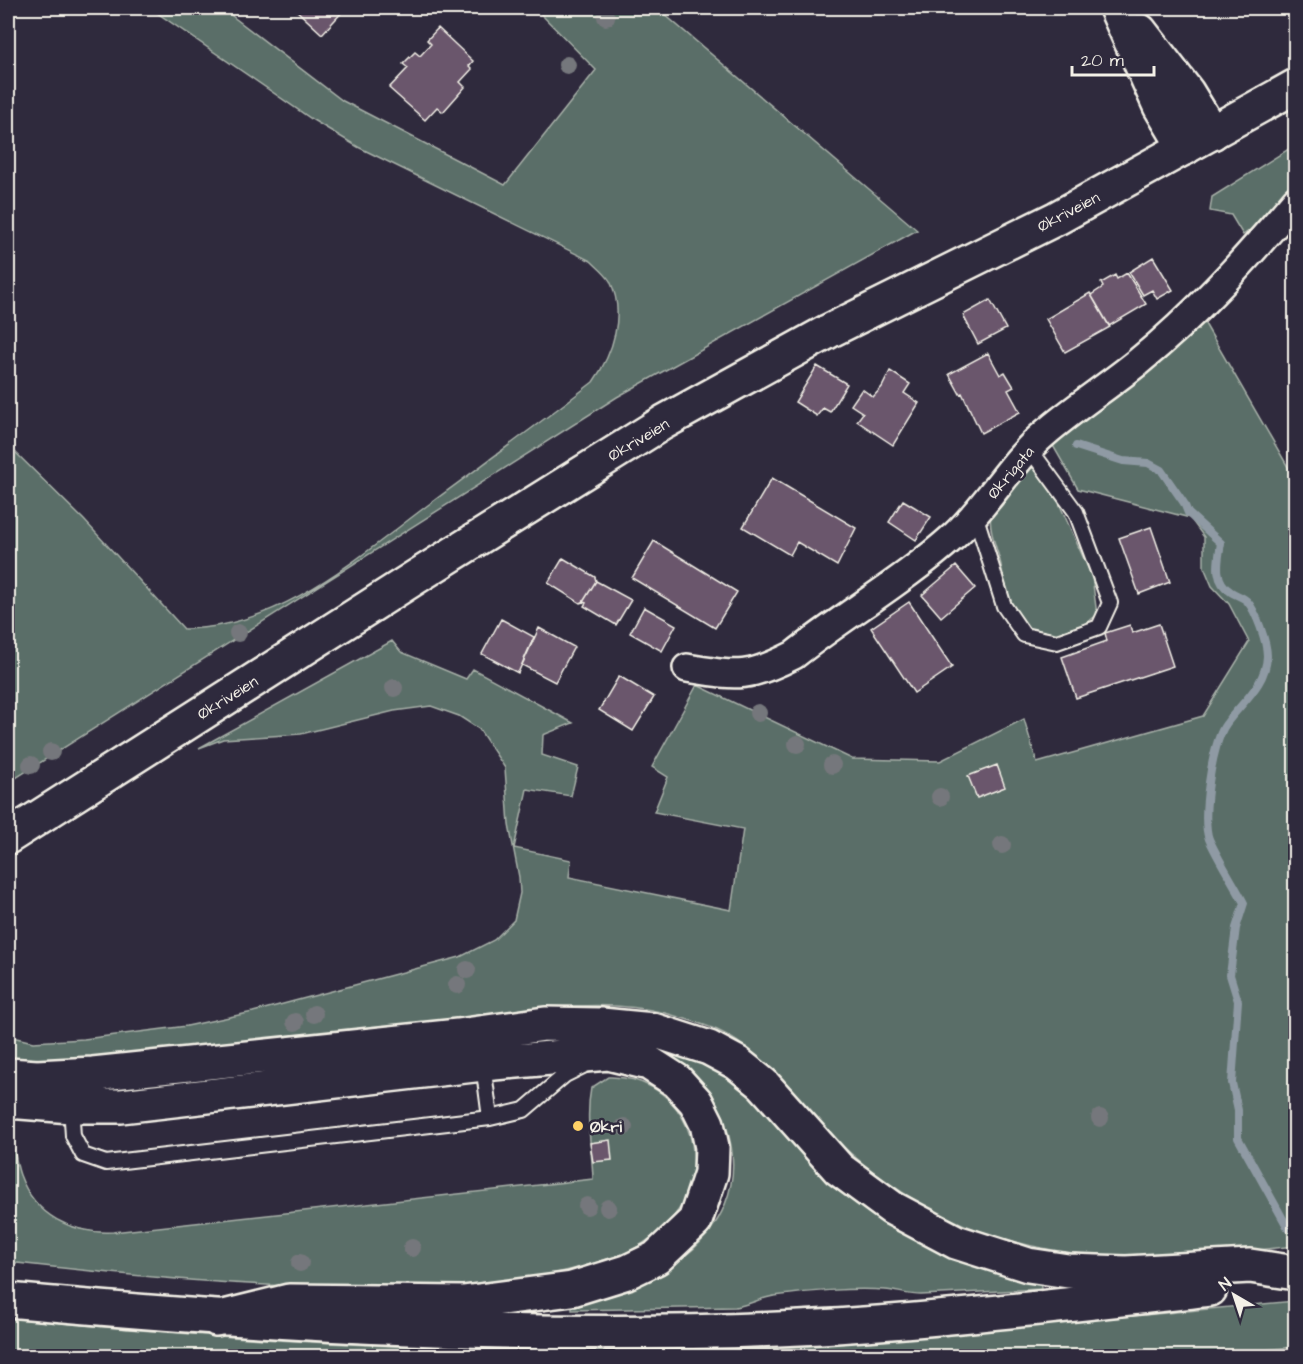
<svg xmlns="http://www.w3.org/2000/svg" width="1303" height="1364" font-family="'Architects Daughter',sans-serif">
	<style>
		.green { fill: #5a6e68; stroke: #a7b0a8; stroke-width: 1.5 }
		.lines { fill: none; stroke-linecap: round; stroke-linejoin: round }
		.stream { stroke: #8f9aa4; stroke-width: 8 }
		.building { fill: #6a566c; stroke: #f4f1e8; stroke-width: 1.5 }
		.service-casing { stroke: #f4f1e8; stroke-width: 18 }
		.minor-casing { stroke: #f4f1e8; stroke-width: 32 }
		.tertiary-casing { stroke: #f4f1e8; stroke-width: 38 }
		.primary-casing { stroke: #f4f1e8; stroke-width: 38 }
		.motorway-casing { stroke: #f4f1e8; stroke-width: 38 }
		.service { stroke: #2f2a3d; stroke-width: 14 }
		.minor { stroke: #2f2a3d; stroke-width: 27 }
		.tertiary { stroke: #2f2a3d; stroke-width: 33 }
		.primary { stroke: #2f2a3d; stroke-width: 33 }
		.motorway { stroke: #2f2a3d; stroke-width: 33 }
		.tree { fill: #75777b }
		.poi-dot { fill: #ffd166; stroke: #2f2a3d; stroke-width: 2 }
		.labels { text-anchor: middle; stroke-width: 5; stroke-linejoin: round; paint-order: stroke }
		.street-label { font-size: 16px; fill: #f4f1e8; stroke: #2f2a3d }
		.poi-label { font-size: 16px; font-weight: bold; fill: #f4f1e8; stroke: #2f2a3d; text-anchor: start }
	</style>
	<rect width="100%" height="100%" fill="#2f2a3d"/>
	<filter id="ink" filterUnits="userSpaceOnUse"><feTurbulence type="fractalNoise" baseFrequency=".0167" numOctaves="2"/><feDisplacementMap in="SourceGraphic" scale="12" xChannelSelector="R" yChannelSelector="G"/><feConvolveMatrix kernelMatrix="1 2 1 2 8 2 1 2 1" color-interpolation-filters="sRGB"/></filter>
	<g filter="url(#ink)">
		<!-- green -->
		<path class="green" d="M 150,8 L 233,8 L 232,16 L 343,101 L 505,185 L 596,70 L 535,8 L 657,8 L 917,230 L 617,397 L 8,783 L 8,445 L 84,520 L 184,629 C 281,628 358,557 432,502 C 486,462 540,423 593,382 C 613,354 626,314 610,281 C 606,274 597,267 591,261 L 358,147 L 313,120 Z
			M 1295,145 L 1295,184 L 1263,221 L 1243,235 L 1231,215 L 1210,211 L 1212,197 Z
			M 1204,322 L 1295,479 L 1296,1180 L 1293,1181 L 1295,1246 C 1117,1266 978,1271 838,1142 C 801,1108 761,1049 717,1030 C 701,1023 682,1018 665,1013 C 604,997 527,1010 466,1018 C 368,1030 270,1042 172,1051 C 118,1056 61,1066 8,1057 L 8,1036 L 33,1042 L 84,1039 L 187,1026 L 253,1012 L 460,957 L 494,940 L 514,920 L 520,893 L 519,877 L 509,825 L 505,768 L 479,729 L 459,716 L 431,706 L 394,711 L 301,734 L 223,739 L 199,748 L 392,641 L 401,652 L 466,679 L 473,669 L 573,723 L 543,735 L 542,755 L 578,767 L 571,796 L 527,789 L 514,848 L 571,860 L 569,877 L 731,910 L 743,829 L 654,812 L 668,777 L 652,767 L 697,685 L 852,759 L 940,761 L 1024,719 L 1037,763 L 1203,716 L 1249,642 L 1229,604 L 1212,586 L 1204,567 L 1204,537 L 1190,518 L 1078,489 L 1052,444 Z
			M 1034,468 L 1058,501 L 1092,577 L 1097,615 C 1069,637 1029,646 1011,607 C 1005,593 1004,576 1000,561 C 997,549 988,528 991,516 C 994,498 1009,483 1020,469 Z
			M 663,1043 L 716,1065 L 756,1099 L 782,1127 L 1040,1279 L 1041,1289 L 921,1295 C 909,1295 897,1291 885,1290 C 852,1288 808,1291 774,1296 C 761,1298 749,1305 735,1307 L 572,1310 L 572,1302 C 609,1289 655,1280 686,1255 C 762,1195 739,1096 662,1050 Z
			M 608,1077 C 675,1075 712,1142 684,1201 C 672,1223 650,1241 628,1252 C 614,1258 599,1261 585,1266 C 517,1285 448,1289 378,1288 C 254,1288 131,1276 8,1262 L 8,1135 C 16,1147 15,1162 20,1175 C 35,1216 72,1234 113,1232 L 593,1179 C 592,1148 585,1119 591,1088 Z
			M 1295,1301 L 1296,1347 L 1201,1356 L 8,1356 L 8,1318 C 272,1344 539,1359 804,1346 C 867,1342 930,1335 992,1329 C 1093,1320 1194,1311 1295,1301 Z"/>
		<g class="lines">
			<!-- stream -->
			<path class="stream" d="M 1076,446 L 1123,461 L 1148,463 L 1161,470 L 1184,503 L 1188,513 L 1221,543 C 1218,561 1213,581 1231,592 C 1236,595 1243,597 1247,601 C 1256,611 1267,642 1267,656 C 1266,685 1242,702 1226,724 C 1212,742 1201,819 1209,839 C 1219,861 1233,882 1244,903 L 1236,928 L 1230,975 L 1238,1001 L 1232,1083 L 1238,1110 L 1238,1138 L 1288,1228"/>
		</g>
		<!-- building -->
		<path class="building" d="M 294,8 L 346,8 L 322,34 Z
			M 438,28 L 473,61 L 469,66 L 472,69 L 460,82 L 465,87 L 443,112 L 437,107 L 425,120 L 389,88 L 408,68 L 403,64 L 415,52 L 420,56 L 431,44 L 427,40 Z
			M 1153,257 L 1173,290 L 1157,299 L 1152,290 L 1143,295 L 1129,272 Z
			M 1127,273 L 1146,304 L 1109,326 L 1091,295 L 1103,287 L 1101,283 L 1115,275 L 1117,279 Z
			M 1090,293 L 1110,327 L 1065,352 L 1046,319 Z
			M 990,300 L 1006,329 L 978,344 L 963,315 Z
			M 988,353 L 1000,375 L 1005,372 L 1014,387 L 1008,390 L 1020,412 L 981,433 L 962,393 L 960,394 L 949,374 Z
			M 817,366 L 847,384 L 830,412 L 823,408 L 817,416 L 795,402 Z
			M 890,371 L 910,384 L 904,393 L 919,403 L 893,445 L 857,421 L 863,413 L 851,405 L 862,389 L 873,397 L 882,387 Z
			M 772,478 L 856,528 L 837,566 L 797,542 L 790,555 L 743,527 Z
			M 903,500 L 931,517 L 916,540 L 889,522 Z
			M 1151,527 L 1170,582 L 1139,594 L 1119,538 Z
			M 654,541 L 737,592 L 715,628 L 632,578 Z
			M 563,558 L 595,577 L 596,581 L 583,602 L 580,603 L 548,583 Z
			M 956,566 L 975,588 L 941,617 L 922,595 Z
			M 596,581 L 631,600 L 616,625 L 584,606 L 586,603 L 583,602 Z
			M 909,602 L 952,667 L 914,693 L 871,628 Z
			M 644,607 L 676,625 L 662,651 L 630,633 Z
			M 501,619 L 534,637 L 518,673 L 482,654 Z
			M 1159,624 L 1173,666 L 1076,698 L 1062,657 L 1107,641 L 1105,633 L 1130,625 L 1132,633 Z
			M 539,628 L 574,647 L 555,682 L 522,665 Z
			M 619,676 L 654,697 L 633,731 L 599,710 Z
			M 997,765 L 1005,787 L 977,798 L 968,776 Z
			M 610,1140 L 612,1160 L 593,1162 L 590,1143 Z"/>
		<g class="lines">
			<defs>
				<path id="service" d="M 975,514 L 1004,606 L 1024,635 L 1057,642 L 1099,627 L 1110,603 L 1076,512 L 1029,448
					M 483,1064 L 490,1118
					M 71,1105 L 73,1136 L 83,1155 L 106,1163 L 490,1118 L 524,1110 L 565,1075 L 585,1065"/>
				<path id="minor" d="M 687,668 C 737,676 747,679 794,655 C 846,614 905,580 954,536 C 988,505 1009,464 1044,434 C 1074,408 1107,387 1138,362 C 1196,315 1248,257 1296,200"/>
				<path id="tertiary" d="M 1116,8 L 1160,106 L 1185,148
					M 1140,31 L 1187,92 L 1212,133"/>
				<path id="primary" d="M 8,837 L 416,577 L 664,422 L 829,331 L 1057,218 L 1296,86"/>
				<path id="motorway" d="M 8,1075 L 37,1077 L 93,1074 L 458,1036 L 545,1024 L 601,1025 L 653,1030 L 709,1048 L 737,1063 L 763,1084 L 839,1169 L 892,1208 L 956,1242 L 1028,1265 L 1068,1271 L 1126,1273 L 1250,1266 L 1296,1273
					M 8,1101 L 71,1106 L 121,1106 L 483,1064 L 608,1053 L 649,1063 L 677,1081 L 696,1102 L 707,1124 L 712,1147 L 711,1173 L 695,1221 L 656,1258 L 627,1272 L 572,1289 L 463,1303 L 289,1301 L 216,1319
					M 8,1300 C 271,1324 535,1341 800,1328 C 937,1321 1074,1304 1210,1289"/>
			</defs>
			<!-- service casing -->
			<use href="#service" class="service-casing"/>
			<!-- minor casing -->
			<use href="#minor" class="minor-casing"/>
			<!-- tertiary casing -->
			<use href="#tertiary" class="tertiary-casing"/>
			<!-- primary casing -->
			<use href="#primary" class="primary-casing"/>
			<!-- motorway casing -->
			<use href="#motorway" class="motorway-casing"/>
			<!-- service -->
			<use href="#service" class="service"/>
			<!-- minor -->
			<use href="#minor" class="minor"/>
			<!-- tertiary -->
			<use href="#tertiary" class="tertiary"/>
			<!-- primary -->
			<use href="#primary" class="primary"/>
			<!-- motorway -->
			<use href="#motorway" class="motorway"/>
		</g>
		<!-- trees -->
		<g class="tree">
			<circle cx="606" cy="17" r="9"/>
			<circle cx="567" cy="65" r="9"/>
			<circle cx="238" cy="633" r="9"/>
			<circle cx="394" cy="688" r="9"/>
			<circle cx="758" cy="713" r="9"/>
			<circle cx="797" cy="744" r="9"/>
			<circle cx="51" cy="752" r="9"/>
			<circle cx="31" cy="765" r="9"/>
			<circle cx="832" cy="765" r="9"/>
			<circle cx="940" cy="797" r="9"/>
			<circle cx="1002" cy="845" r="9"/>
			<circle cx="467" cy="970" r="9"/>
			<circle cx="457" cy="985" r="9"/>
			<circle cx="314" cy="1014" r="9"/>
			<circle cx="295" cy="1022" r="9"/>
			<circle cx="1100" cy="1118" r="9"/>
			<circle cx="624" cy="1127" r="9"/>
			<circle cx="587" cy="1206" r="9"/>
			<circle cx="608" cy="1208" r="9"/>
			<circle cx="412" cy="1248" r="9"/>
			<circle cx="300" cy="1263" r="9"/>
		</g>
	</g>
	<!-- markers -->
	<circle class="poi-dot" cx="578" cy="1126" r="6"/>
	<g class="labels">
		<!-- street labels -->
		<g class="street-label">
			<text transform="translate(1068 211) rotate(-28)" y="6">Økriveien</text>
			<text transform="translate(638 439) rotate(-31)" y="6">Økriveien</text>
			<text transform="translate(1010 472) rotate(-50)" y="6">Økrigata</text>
			<text transform="translate(227 697) rotate(-32)" y="6">Økriveien</text>
		</g>
		<!-- poi labels -->
		<g class="poi-label">
			<text x="590" y="1132">Økri</text>
		</g>
	</g>
	<!-- margin -->
	<rect width="1303" height="1364" fill="none" stroke="#2f2a3d" stroke-width="30"/>
	<rect x="15" y="15" width="1273" height="1334" fill="none" stroke="#f4f1e8" stroke-width="2" filter="url(#ink)"/>
	<!-- north arrow -->
	<g transform="translate(1234 1295) rotate(321)" stroke="#2f2a3d" stroke-width="4.5" paint-order="stroke">
	<path d="M0-4.5L10 22L0 15L-10 22Z" fill="#f4f1e8"/>
	<text y="-9" font-size="16" font-weight="bold" text-anchor="middle" fill="#f4f1e8">N</text>
	</g>
	<!-- scale -->
	<path d="M1072 66v9h82v-9" fill="none" stroke="#f4f1e8" stroke-width="3"/>
	<text x="1081" y="66" font-size="18" fill="#f4f1e8" stroke="#2f2a3d" stroke-width="4.5" paint-order="stroke">20 m</text>
</svg>
